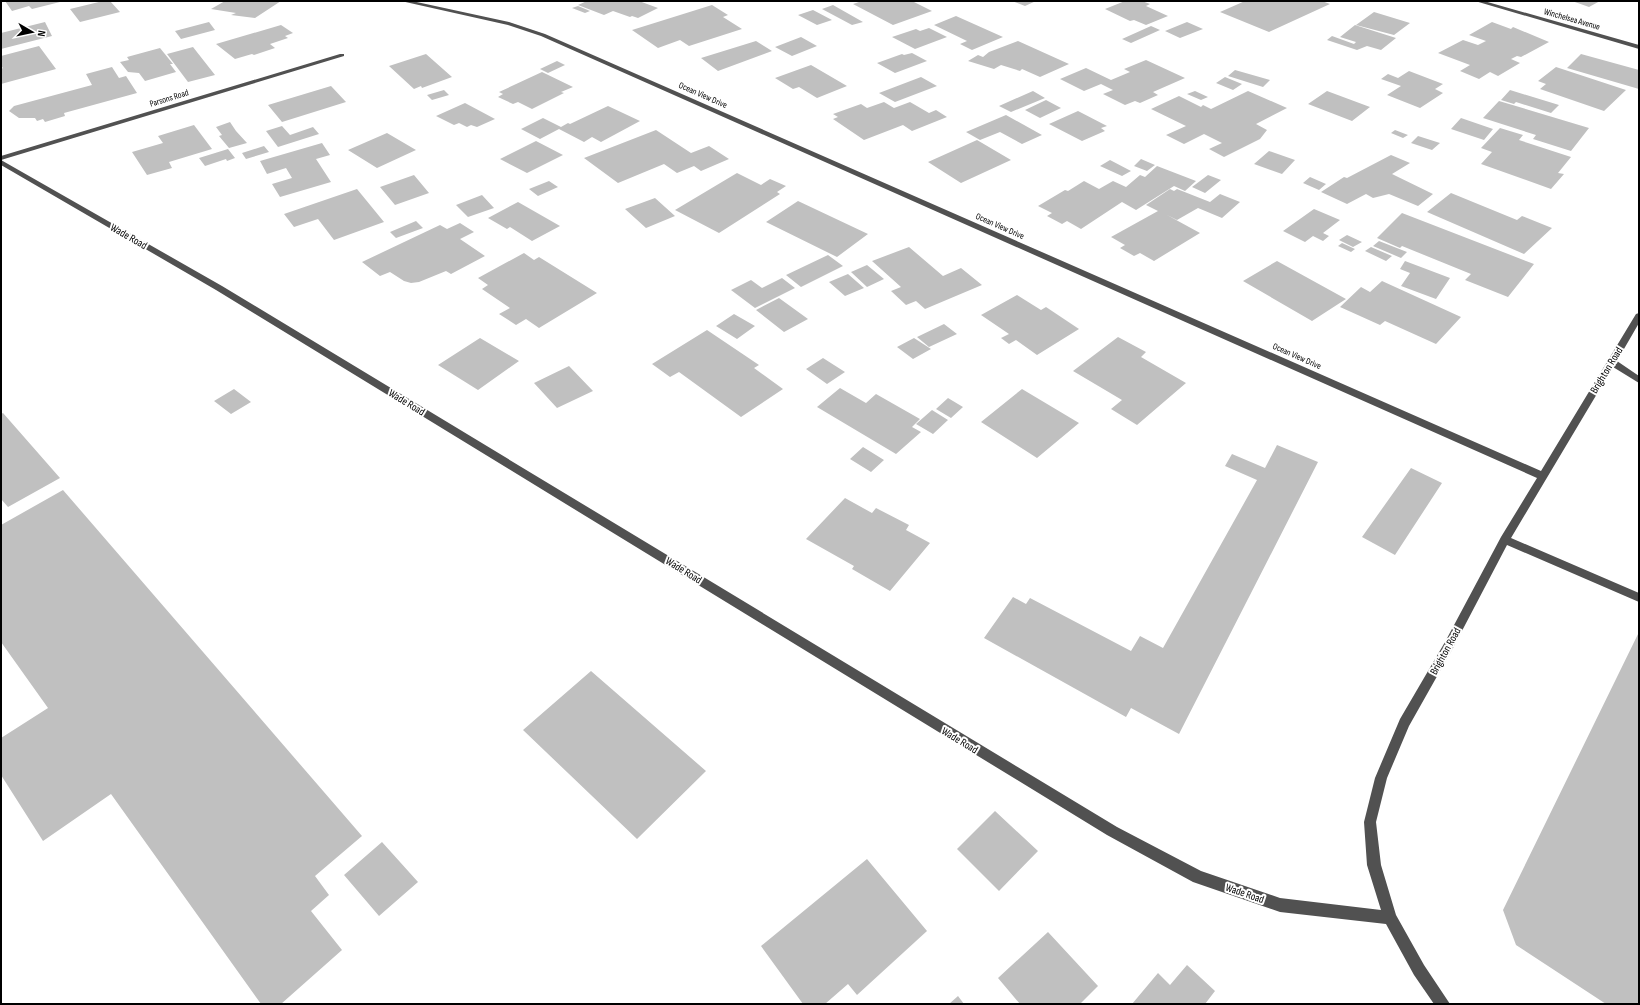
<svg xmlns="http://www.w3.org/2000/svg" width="1640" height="1005" font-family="'Sofia Sans Condensed',sans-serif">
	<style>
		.building { fill: #c0c0c0 }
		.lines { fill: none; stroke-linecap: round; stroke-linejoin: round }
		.minor { fill: #515151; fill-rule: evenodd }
		.labels { text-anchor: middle; stroke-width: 4; stroke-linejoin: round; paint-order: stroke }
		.far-street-label { font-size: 9px; fill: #000; stroke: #fff }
		.street-label { font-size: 11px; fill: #000; stroke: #fff }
	</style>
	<rect width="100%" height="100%" fill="#fff"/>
	<!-- building -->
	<path class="building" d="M 5,1 L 59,1 L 60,2 L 32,9 L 29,6 L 12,11 Z
		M 103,1 L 110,1 L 120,12 L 80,22 L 70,9 Z
		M 225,1 L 281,1 L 255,18 L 231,15 L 236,13 L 211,9 Z
		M 587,1 L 639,1 L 658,8 L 638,18 L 632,16 L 630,17 L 613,11 L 604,15 L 578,5 Z
		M 862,1 L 912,1 L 932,11 L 893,25 L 853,4 Z
		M 1012,1 L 1036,1 L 1025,6 Z
		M 1125,1 L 1142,1 L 1150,4 L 1146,6 L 1168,16 L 1146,25 L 1134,20 L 1130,21 L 1105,9 Z
		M 1245,1 L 1322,1 L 1330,4 L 1269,32 L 1220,12 Z
		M 1572,1 L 1600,1 L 1589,7 Z
		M 712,5 L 728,15 L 723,17 L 742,29 L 689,46 L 680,40 L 658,48 L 632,30 Z
		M 833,5 L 863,22 L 852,25 L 822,9 Z
		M 578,6 L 590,11 L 585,13 L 572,8 Z
		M 813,10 L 832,20 L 817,25 L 798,15 Z
		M 1374,12 L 1410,23 L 1394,35 L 1356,25 Z
		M 956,16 L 1003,37 L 972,50 L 960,44 L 967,41 L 934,25 Z
		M 45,22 L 52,36 L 1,49 L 1,33 Z
		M 209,22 L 215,30 L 181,39 L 175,31 Z
		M 1187,22 L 1203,29 L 1180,38 L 1165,31 Z
		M 1492,22 L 1511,29 L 1513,27 L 1549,42 L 1521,57 L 1517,56 L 1511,59 L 1520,63 L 1498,76 L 1490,72 L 1479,79 L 1460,71 L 1470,65 L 1438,53 L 1463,40 L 1478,45 L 1486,41 L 1469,35 Z
		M 281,25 L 293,33 L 285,36 L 288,38 L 270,44 L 275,48 L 254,55 L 252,54 L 235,59 L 216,44 Z
		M 1355,25 L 1396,38 L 1381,50 L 1367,46 L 1357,50 L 1327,40 L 1332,36 L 1354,44 L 1356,42 L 1340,37 Z
		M 1151,26 L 1160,30 L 1131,43 L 1122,39 Z
		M 929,28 L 947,37 L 915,49 L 892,37 L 916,29 L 920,31 Z
		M 801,37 L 817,46 L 792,56 L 775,47 Z
		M 756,41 L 772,51 L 718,71 L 701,58 Z
		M 1018,41 L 1069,64 L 1040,77 L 1022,69 L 1020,71 L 1001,65 L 994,69 L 968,61 L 978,55 L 983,57 L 989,52 Z
		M 39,46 L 56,69 L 1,84 L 1,69 L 3,68 L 1,66 L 1,56 Z
		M 193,47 L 215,75 L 188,82 L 167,54 Z
		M 160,48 L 173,64 L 170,64 L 176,72 L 145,81 L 139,73 L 128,72 L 120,62 L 129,60 L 127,57 Z
		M 912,53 L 927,61 L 895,73 L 877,63 L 902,54 L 904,55 Z
		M 426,54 L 452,77 L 422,88 L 421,86 L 414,89 L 389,66 Z
		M 1581,54 L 1639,70 L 1639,89 L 1567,68 Z
		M 1146,60 L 1185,78 L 1153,92 L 1158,95 L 1140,103 L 1135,101 L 1125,105 L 1103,94 L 1113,90 L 1101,84 L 1084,91 L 1060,79 L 1086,68 L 1111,80 L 1130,72 L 1124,69 Z
		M 557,61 L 565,65 L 548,73 L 540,69 Z
		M 811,65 L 847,86 L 817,98 L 799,87 L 793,89 L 775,78 Z
		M 112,67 L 119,78 L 126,76 L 137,93 L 64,113 L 65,116 L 45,122 L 43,119 L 37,121 L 35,118 L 19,118 L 9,111 L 14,106 L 92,85 L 86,74 Z
		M 1556,67 L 1626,90 L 1604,111 L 1540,89 L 1546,84 L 1538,81 Z
		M 1235,70 L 1270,80 L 1263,87 L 1228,76 Z
		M 1409,71 L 1443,84 L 1435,89 L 1443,93 L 1420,108 L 1387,95 L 1401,86 L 1381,79 L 1388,74 L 1398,78 Z
		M 542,72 L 573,87 L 561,92 L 564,93 L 532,109 L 518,102 L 513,104 L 498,97 L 503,94 L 499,92 Z
		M 921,77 L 937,86 L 895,102 L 879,93 Z
		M 1225,77 L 1242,84 L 1233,90 L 1216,83 Z
		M 331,86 L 346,102 L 282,122 L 268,105 Z
		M 444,90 L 449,95 L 432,100 L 427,95 Z
		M 1510,90 L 1559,105 L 1551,113 L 1516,102 L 1514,104 L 1501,100 Z
		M 1033,91 L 1045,98 L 1011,112 L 999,106 Z
		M 1195,91 L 1208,97 L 1201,100 L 1187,94 Z
		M 1248,91 L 1287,108 L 1256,124 L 1267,130 L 1260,139 L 1224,157 L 1209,149 L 1222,143 L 1204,134 L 1184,144 L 1166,135 L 1186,126 L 1151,109 L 1179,96 L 1201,107 L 1203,105 L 1211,109 Z
		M 1327,91 L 1370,107 L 1352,121 L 1308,104 Z
		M 1046,100 L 1061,108 L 1040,118 L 1025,110 Z
		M 1499,101 L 1589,128 L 1571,151 L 1533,139 L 1536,135 L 1483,118 Z
		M 884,102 L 894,108 L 910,102 L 929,113 L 936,110 L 947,117 L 912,131 L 903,125 L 864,140 L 833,119 L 838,117 L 833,114 L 861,104 L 867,108 Z
		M 465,103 L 495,119 L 477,127 L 471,125 L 467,127 L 459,123 L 454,125 L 436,116 Z
		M 608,106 L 640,121 L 601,142 L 592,137 L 584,142 L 559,129 L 540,139 L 521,129 L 543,118 L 561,127 L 568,123 L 570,124 Z
		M 1078,111 L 1107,126 L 1101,128 L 1105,131 L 1082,141 L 1049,124 Z
		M 1006,115 L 1042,135 L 1022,144 L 1000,132 L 980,140 L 966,132 Z
		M 1461,118 L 1493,129 L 1484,140 L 1451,129 Z
		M 230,122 L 236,131 L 247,143 L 229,148 L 219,136 L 222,135 L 216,127 Z
		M 194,125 L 212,149 L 169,162 L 172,168 L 147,175 L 132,152 L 163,143 L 158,136 Z
		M 282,126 L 290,135 L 313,127 L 319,134 L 278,147 L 266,131 Z
		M 1500,128 L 1523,135 L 1519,140 L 1571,157 L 1558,173 L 1564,174 L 1551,189 L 1481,164 L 1492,152 L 1481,148 Z
		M 656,130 L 691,153 L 709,146 L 729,159 L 701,171 L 694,166 L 677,173 L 664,164 L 618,183 L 584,158 Z
		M 1395,130 L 1408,135 L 1403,138 L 1391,133 Z
		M 387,133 L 416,150 L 377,168 L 348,150 Z
		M 1418,136 L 1440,143 L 1432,150 L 1411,143 Z
		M 977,140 L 1011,160 L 961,183 L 928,162 Z
		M 536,141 L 563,155 L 527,173 L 500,159 Z
		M 322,143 L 330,155 L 316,159 L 331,182 L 280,197 L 272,184 L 292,178 L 286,168 L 267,174 L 260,161 Z
		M 264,146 L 269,152 L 246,159 L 242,153 Z
		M 228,149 L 235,158 L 227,161 L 226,159 L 205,166 L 199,158 Z
		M 1269,151 L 1295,160 L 1282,174 L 1254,164 Z
		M 1391,155 L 1410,163 L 1392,174 L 1433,194 L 1418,206 L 1389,194 L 1373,198 L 1366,194 L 1347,204 L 1321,192 L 1344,177 L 1347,178 Z
		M 1141,159 L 1155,165 L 1147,171 L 1134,166 Z
		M 1110,160 L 1131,171 L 1122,176 L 1100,166 Z
		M 1157,166 L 1196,181 L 1185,191 L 1174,186 L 1136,210 L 1122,202 L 1081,229 L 1067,221 L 1062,224 L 1047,216 L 1052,213 L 1038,206 L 1065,190 L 1068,191 L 1084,181 L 1099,189 L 1113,181 L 1126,187 L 1140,175 L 1145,177 Z
		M 737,173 L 761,185 L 770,179 L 786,186 L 777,192 L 780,194 L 719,233 L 675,210 Z
		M 414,175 L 429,193 L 395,205 L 380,187 Z
		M 1208,175 L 1221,180 L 1205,193 L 1192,187 Z
		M 1310,177 L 1326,184 L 1319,190 L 1303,183 Z
		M 549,181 L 558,187 L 538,196 L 529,189 Z
		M 357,189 L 384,222 L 334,240 L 318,219 L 294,227 L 284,214 Z
		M 1170,189 L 1174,191 L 1177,189 L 1210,202 L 1220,194 L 1240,202 L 1222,218 L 1198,208 L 1177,220 L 1167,215 L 1200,233 L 1154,261 L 1140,253 L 1134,256 L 1120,248 L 1125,245 L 1111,237 L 1158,211 L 1146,205 Z
		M 1451,193 L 1517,220 L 1522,216 L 1552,228 L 1524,254 L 1427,212 Z
		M 482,195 L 494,208 L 468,217 L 456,205 Z
		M 655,198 L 675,216 L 646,228 L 625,209 Z
		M 798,201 L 868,234 L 837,257 L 766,222 Z
		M 518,202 L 560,226 L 532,241 L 510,227 L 507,229 L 488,218 Z
		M 1314,209 L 1340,220 L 1323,233 L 1329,236 L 1323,241 L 1313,236 L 1305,242 L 1283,231 Z
		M 1402,213 L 1534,264 L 1508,297 L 1465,280 L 1471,274 L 1402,246 L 1400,248 L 1377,238 Z
		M 416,221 L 423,228 L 396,238 L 390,232 Z
		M 460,223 L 474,232 L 460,239 L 485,256 L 451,274 L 446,271 L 419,282 L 411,283 L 404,281 L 390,272 L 380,276 L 362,262 L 440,225 L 447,229 Z
		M 1347,235 L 1362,242 L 1353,247 L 1339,240 Z
		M 1379,241 L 1407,252 L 1401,258 L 1373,246 Z
		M 1342,243 L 1355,249 L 1351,252 L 1338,246 Z
		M 909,247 L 943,276 L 961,268 L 982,285 L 925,309 L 916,301 L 906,305 L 891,291 L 901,287 L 872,261 Z
		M 1371,247 L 1392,256 L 1386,261 L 1365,251 Z
		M 524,253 L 534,260 L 539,257 L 597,293 L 539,328 L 526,319 L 516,325 L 499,314 L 510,308 L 482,289 L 488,285 L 478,278 Z
		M 828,255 L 843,266 L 801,287 L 786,275 Z
		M 1277,261 L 1346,299 L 1312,321 L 1243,281 Z
		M 1405,261 L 1450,278 L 1436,299 L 1401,286 L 1410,273 L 1400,269 Z
		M 867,265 L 884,279 L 867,287 L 851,272 Z
		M 848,274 L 864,288 L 845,296 L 829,282 Z
		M 782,278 L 795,288 L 755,308 L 731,290 L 751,280 L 762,288 Z
		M 1382,281 L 1461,317 L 1436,344 L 1385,321 L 1380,325 L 1340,307 L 1361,287 L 1370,292 Z
		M 1017,295 L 1041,310 L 1046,307 L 1079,329 L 1037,355 L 1016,340 L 1009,344 L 1001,338 L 1009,334 L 981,315 Z
		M 779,298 L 808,319 L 784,332 L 756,310 Z
		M 734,314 L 755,326 L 737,339 L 716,326 Z
		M 944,324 L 957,334 L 929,347 L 917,337 Z
		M 707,330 L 759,365 L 754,368 L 783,389 L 741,417 L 679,372 L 670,377 L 652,364 Z
		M 1118,337 L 1146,352 L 1141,357 L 1186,383 L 1137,425 L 1111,409 L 1122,400 L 1073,371 Z
		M 480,338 L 519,361 L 478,390 L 438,365 Z
		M 914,338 L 931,349 L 913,359 L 897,347 Z
		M 823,358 L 845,372 L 827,384 L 806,369 Z
		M 569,366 L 593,391 L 557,408 L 534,383 Z
		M 840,388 L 866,403 L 876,394 L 920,419 L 912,427 L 921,432 L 896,454 L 817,407 Z
		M 234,389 L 251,402 L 231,414 L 214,401 Z
		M 1022,389 L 1079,423 L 1037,458 L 981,422 Z
		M 948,398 L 963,407 L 951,418 L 936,409 Z
		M 932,410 L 948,420 L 933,434 L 916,424 Z
		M 3,413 L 60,478 L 8,507 L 1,499 L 1,414 Z
		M 1277,445 L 1318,462 L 1179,734 L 1131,708 L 1126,717 L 984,638 L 1013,597 L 1026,604 L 1030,598 L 1131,651 L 1140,636 L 1163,648 L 1257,480 L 1225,466 L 1232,454 L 1265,468 Z
		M 863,447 L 884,460 L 871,472 L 850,459 Z
		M 1411,468 L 1442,483 L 1395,555 L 1362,537 Z
		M 63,490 L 362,836 L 315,876 L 329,895 L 311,911 L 342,950 L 281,1004 L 261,1004 L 111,794 L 43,841 L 1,775 L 1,738 L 48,708 L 1,642 L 1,525 Z
		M 845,498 L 872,513 L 876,508 L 909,525 L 906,530 L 930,543 L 890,591 L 852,569 L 854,566 L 806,539 Z
		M 1639,632 L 1639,1004 L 1606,1004 L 1516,945 L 1503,910 Z
		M 591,671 L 706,771 L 637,839 L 523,730 Z
		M 995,811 L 1038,851 L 999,891 L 957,849 Z
		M 382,842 L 418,882 L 379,916 L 344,875 Z
		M 867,859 L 927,931 L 857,995 L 848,984 L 825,1004 L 803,1004 L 761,946 Z
		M 1048,932 L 1098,986 L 1080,1004 L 1020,1004 L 998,978 Z
		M 1187,965 L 1215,991 L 1205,1004 L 1132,1004 L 1158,973 L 1170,985 Z
		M 958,996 L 964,1004 L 949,1004 Z"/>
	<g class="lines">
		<!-- minor -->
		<path class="minor" d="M 401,1 L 412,1 L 509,22 L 545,34 L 1541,471 L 1636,314 L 1639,313 L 1639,323 L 1617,361 L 1639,376 L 1639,383 L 1613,367 L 1511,538 L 1639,593 L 1639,602 L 1507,545 L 1453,648 L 1409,726 L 1387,778 L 1376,822 L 1381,865 L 1396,915 L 1424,965 L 1450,1004 L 1434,1004 L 1414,975 L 1386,924 L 1280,912 L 1193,882 L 1107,835 L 216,290 L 1,165 L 1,156 L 340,54 L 344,54 L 344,56 L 1,160 L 222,286 L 1117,827 L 1201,871 L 1280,898 L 1381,910 L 1367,865 L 1364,822 L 1375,778 L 1400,719 L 1445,642 L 1501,537 L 1537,478 L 541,36 L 508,25 Z
			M 1475,1 L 1484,1 L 1639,45 L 1639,49 Z"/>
	</g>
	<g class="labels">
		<!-- far-street labels -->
		<g class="far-street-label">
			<text transform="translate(1572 19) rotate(16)" y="3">Winchelsea Avenue</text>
			<text transform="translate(703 95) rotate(24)" y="3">Ocean View Drive</text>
			<text transform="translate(169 98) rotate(-17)" y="3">Parsons Road</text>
			<text transform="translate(1000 226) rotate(24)" y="3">Ocean View Drive</text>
			<text transform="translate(1297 356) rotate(24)" y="3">Ocean View Drive</text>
		</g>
		<!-- street labels -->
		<g class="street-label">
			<text transform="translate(129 236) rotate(30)" y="4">Wade Road</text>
			<text transform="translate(1606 370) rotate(-59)" y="4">Brighton Road</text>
			<text transform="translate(407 402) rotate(31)" y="4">Wade Road</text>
			<text transform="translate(684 570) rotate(32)" y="4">Wade Road</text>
			<text transform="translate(1445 651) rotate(-61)" y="4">Brighton Road</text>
			<text transform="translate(960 740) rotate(31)" y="4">Wade Road</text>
			<text transform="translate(1245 893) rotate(19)" y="4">Wade Road</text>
		</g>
	</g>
	<!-- border -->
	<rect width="1640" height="1005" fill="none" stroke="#000000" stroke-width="4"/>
	<!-- north arrow -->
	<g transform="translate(32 32) rotate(99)" stroke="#ffffff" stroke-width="3" paint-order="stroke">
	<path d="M0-3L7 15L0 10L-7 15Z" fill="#000000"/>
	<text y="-6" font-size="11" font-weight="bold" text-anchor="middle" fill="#000000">N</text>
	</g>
</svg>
